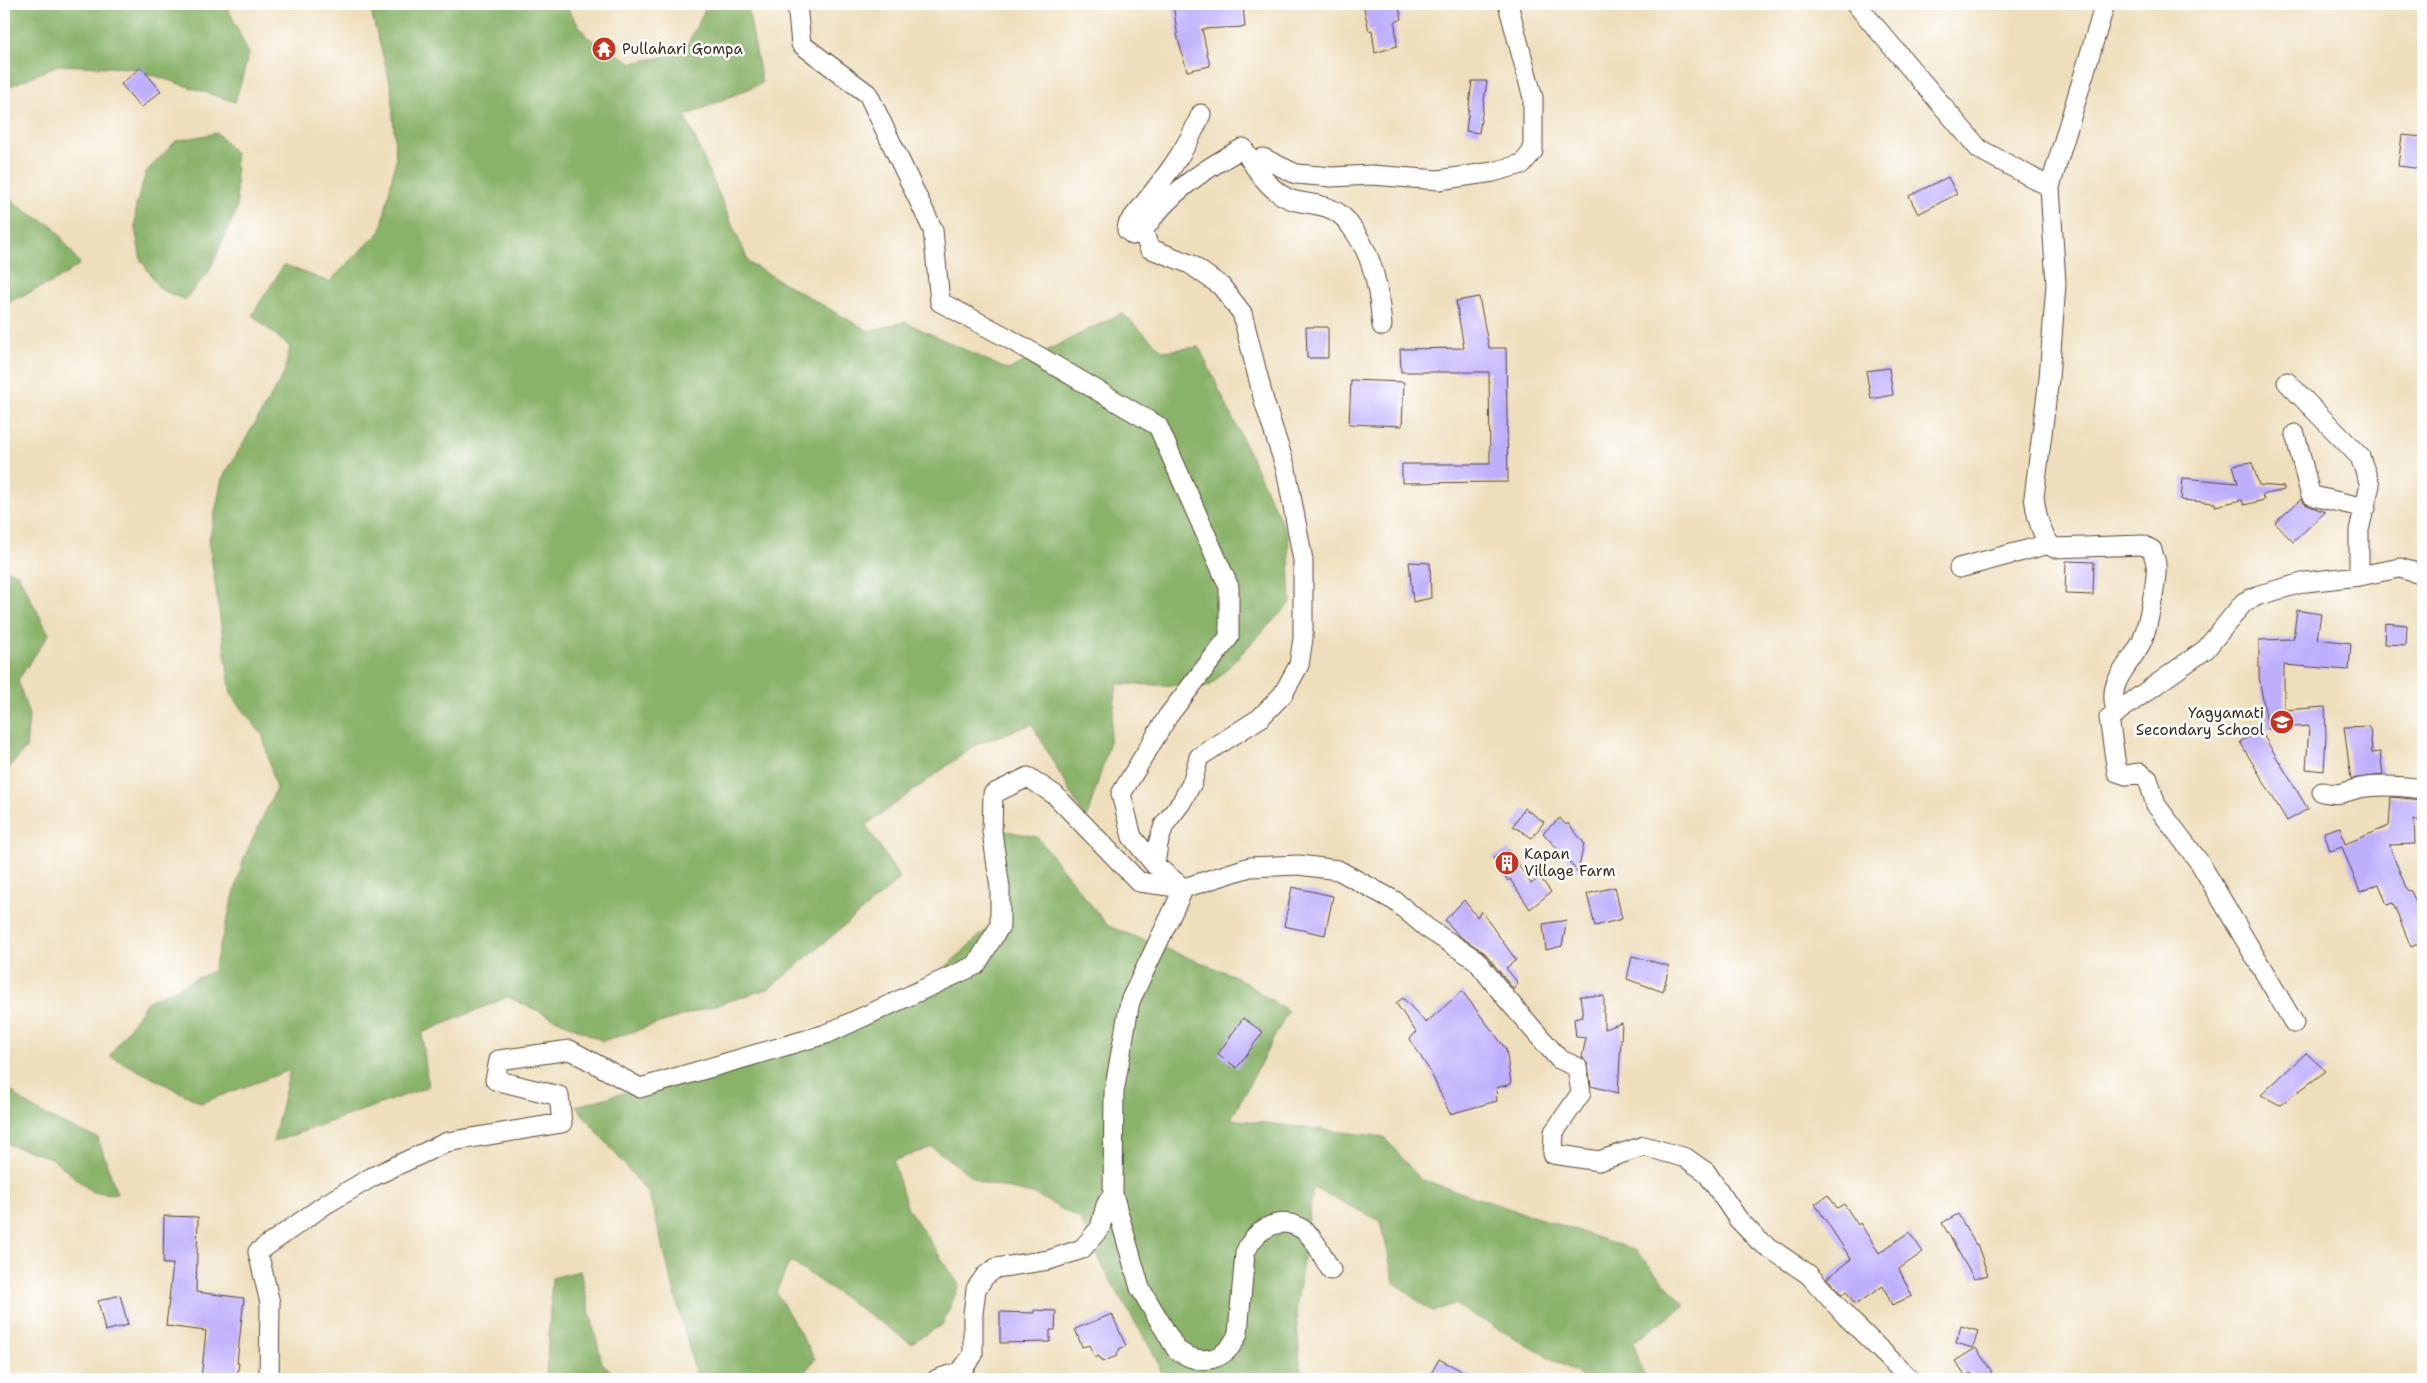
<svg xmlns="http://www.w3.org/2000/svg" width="2427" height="1383" font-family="'Shantell Sans',sans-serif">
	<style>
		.forest { fill: #8ab36a; stroke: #626e44 }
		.building { fill: #beaffc }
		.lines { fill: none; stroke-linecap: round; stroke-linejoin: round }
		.street-casing { stroke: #564536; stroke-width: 21 }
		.street { stroke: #fff; stroke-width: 19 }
		.labels { text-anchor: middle; stroke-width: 5; stroke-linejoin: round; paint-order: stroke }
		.poi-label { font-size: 15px; fill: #3b2a1e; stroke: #fff; text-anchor: start }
	</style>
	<rect width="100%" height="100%" fill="#fff"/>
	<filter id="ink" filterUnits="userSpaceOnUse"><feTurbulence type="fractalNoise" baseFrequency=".02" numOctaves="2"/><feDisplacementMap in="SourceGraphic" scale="10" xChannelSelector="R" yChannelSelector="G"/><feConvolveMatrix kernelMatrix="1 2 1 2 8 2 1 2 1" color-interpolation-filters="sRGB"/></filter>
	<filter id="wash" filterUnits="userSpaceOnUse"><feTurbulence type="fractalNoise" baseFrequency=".0096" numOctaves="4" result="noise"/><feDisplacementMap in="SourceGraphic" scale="20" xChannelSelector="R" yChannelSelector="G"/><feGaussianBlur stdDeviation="1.12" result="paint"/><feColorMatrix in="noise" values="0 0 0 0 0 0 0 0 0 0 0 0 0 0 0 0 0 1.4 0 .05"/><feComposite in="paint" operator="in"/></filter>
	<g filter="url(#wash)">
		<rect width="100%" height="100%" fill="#eedebb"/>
		<!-- forest -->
		<path class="forest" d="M 4,4 L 226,4 L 249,54 L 235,102 L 131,68 L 58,65 L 4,89 Z
			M 369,4 L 564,4 L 587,37 L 633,63 L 683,53 L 708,4 L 747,4 L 762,83 L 685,116 L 749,263 L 868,331 L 905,322 L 1008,370 L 1122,313 L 1163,351 L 1199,347 L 1288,536 L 1291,602 L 1210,686 L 1117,684 L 1108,749 L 1086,820 L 1032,724 L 977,744 L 866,825 L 900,879 L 770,988 L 603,1041 L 508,997 L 422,1033 L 428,1087 L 273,1142 L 290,1070 L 201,1103 L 110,1056 L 147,1002 L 213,971 L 244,858 L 276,789 L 263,736 L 231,694 L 209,541 L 222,479 L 284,374 L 290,347 L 252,315 L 284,265 L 329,282 L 381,231 L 396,159 L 391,86 Z
			M 217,133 L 235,153 L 237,209 L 209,271 L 185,300 L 160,289 L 141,260 L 135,228 L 136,205 L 146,172 L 176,141 Z
			M 4,194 L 27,212 L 53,226 L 80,264 L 57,280 L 4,304 Z
			M 4,569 L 17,573 L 49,634 L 18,680 L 29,716 L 26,748 L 4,774 Z
			M 1001,830 L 1037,837 L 1108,926 L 1235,976 L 1288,1011 L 1231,1119 L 1384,1137 L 1420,1179 L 1635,1250 L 1685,1305 L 1633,1342 L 1645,1379 L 1582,1379 L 1577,1373 L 1454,1304 L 1432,1312 L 1394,1282 L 1381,1221 L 1313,1188 L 1296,1311 L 1300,1364 L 1304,1379 L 1163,1379 L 1158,1361 L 1106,1273 L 1080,1219 L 1036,1195 L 980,1182 L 932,1147 L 893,1161 L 907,1207 L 959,1285 L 943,1324 L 911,1343 L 790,1261 L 776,1292 L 815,1359 L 799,1379 L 697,1379 L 649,1194 L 576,1106 L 799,1045 L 929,982 L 996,921 Z
			M 4,1078 C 13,1106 72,1128 98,1138 L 117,1194 L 92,1192 L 52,1158 L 4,1143 Z
			M 580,1271 L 602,1363 L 620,1379 L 546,1379 L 552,1278 Z"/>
		<g id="blocks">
			<!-- building -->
			<path class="building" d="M 1173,4 L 1243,4 L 1245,27 L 1202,29 L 1210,66 L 1187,71 L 1178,39 Z
				M 1363,4 L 1398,4 L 1402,19 L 1395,22 L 1397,46 L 1375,53 L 1372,30 L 1369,31 Z
				M 141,67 L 161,91 L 141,108 L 121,84 Z
				M 1472,81 L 1487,81 L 1479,133 L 1466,131 Z
				M 2402,135 L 2423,137 L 2423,169 L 2398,166 Z
				M 1948,177 L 1957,194 L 1918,214 L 1909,196 Z
				M 1479,297 L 1489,348 L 1506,348 L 1508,482 L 1402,483 L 1402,464 L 1490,464 L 1489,372 L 1401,372 L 1400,349 L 1464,348 L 1456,301 Z
				M 1306,327 L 1328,327 L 1328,358 L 1307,358 Z
				M 1889,368 L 1893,395 L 1871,399 L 1866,371 Z
				M 1351,380 L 1404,382 L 1402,426 L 1349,424 Z
				M 2252,462 L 2259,485 L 2284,487 L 2284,490 L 2262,495 L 2264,500 L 2244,505 L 2242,500 L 2215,506 L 2215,503 L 2181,500 L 2183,478 L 2238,483 L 2233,465 Z
				M 2301,499 L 2305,504 L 2325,512 L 2293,542 L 2275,523 Z
				M 2066,561 L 2094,562 L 2093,595 L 2065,594 Z
				M 1409,562 L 1430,563 L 1431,598 L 1413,602 Z
				M 2297,610 L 2321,614 L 2317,639 L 2351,643 L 2349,670 L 2284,665 L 2284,710 L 2325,707 L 2326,735 L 2324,771 L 2306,769 L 2309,726 L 2268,729 L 2259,677 L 2259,640 L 2293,639 Z
				M 2385,623 L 2407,625 L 2406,645 L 2384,644 Z
				M 2370,726 L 2372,753 L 2380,752 L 2383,775 L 2351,779 L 2344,727 Z
				M 2260,730 L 2308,809 L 2287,821 L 2240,742 Z
				M 2391,797 L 2423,800 L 2423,821 L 2414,820 L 2415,844 L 2389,845 L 2407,890 L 2411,891 L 2423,917 L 2423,942 L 2411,947 L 2393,903 L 2387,905 L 2379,884 L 2360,892 L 2342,847 L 2330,851 L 2324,832 L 2340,827 L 2345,844 L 2389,826 Z
				M 1524,808 L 1544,822 L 1532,838 L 1513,826 Z
				M 1560,818 L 1566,825 L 1568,823 L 1584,843 L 1578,872 L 1543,833 Z
				M 1509,850 L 1531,884 L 1540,877 L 1551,892 L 1530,909 L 1510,879 L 1508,881 L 1493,857 Z
				M 1292,887 L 1333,896 L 1325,935 L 1284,926 Z
				M 1615,887 L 1622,919 L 1595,926 L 1587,894 Z
				M 1464,900 L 1477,917 L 1481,911 L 1516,960 L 1506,968 L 1518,983 L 1514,990 L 1485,953 L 1458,935 L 1445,920 Z
				M 1567,920 L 1562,946 L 1546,950 L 1543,924 Z
				M 1632,956 L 1669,966 L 1663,992 L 1627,979 Z
				M 1462,991 L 1506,1049 L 1511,1084 L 1496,1088 L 1497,1101 L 1450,1114 L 1431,1073 L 1410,1039 L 1416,1032 L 1396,1003 L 1403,998 L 1426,1023 Z
				M 1580,996 L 1604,996 L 1604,1029 L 1622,1023 L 1618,1093 L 1591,1086 L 1588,1065 L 1582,1057 L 1586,1038 L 1576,1037 L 1574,1019 L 1583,1017 Z
				M 1243,1018 L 1263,1032 L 1237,1068 L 1218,1054 Z
				M 2306,1053 L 2326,1071 L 2280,1105 L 2261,1095 Z
				M 1828,1195 L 1837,1208 L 1844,1204 L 1858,1225 L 1860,1223 L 1879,1253 L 1909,1232 L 1923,1252 L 1899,1269 L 1912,1296 L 1892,1305 L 1883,1286 L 1855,1305 L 1846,1291 L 1842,1295 L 1827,1278 L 1851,1259 L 1815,1204 Z
				M 1958,1214 L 1976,1245 L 1977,1244 L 1988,1275 L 1974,1279 L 1942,1223 Z
				M 164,1216 L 198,1217 L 196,1292 L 244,1298 L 237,1363 L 239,1363 L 237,1379 L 201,1379 L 206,1331 L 166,1326 L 173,1264 L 163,1264 Z
				M 120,1295 L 128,1325 L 105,1331 L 98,1301 Z
				M 1034,1310 L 1056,1311 L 1055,1330 L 1050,1330 L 1050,1342 L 1000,1343 L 1000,1312 L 1034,1313 Z
				M 1112,1314 L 1126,1346 L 1119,1349 L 1120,1351 L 1116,1353 L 1117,1356 L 1102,1362 L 1099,1356 L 1095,1358 L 1089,1345 L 1082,1347 L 1075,1329 Z
				M 1961,1326 L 1978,1331 L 1973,1348 L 1956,1343 Z
				M 1976,1348 L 1992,1372 L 1981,1379 L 1975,1379 L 1971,1373 L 1965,1376 L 1955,1361 Z
				M 1439,1359 L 1477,1379 L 1428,1379 Z"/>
		</g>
	</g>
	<g filter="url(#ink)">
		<use href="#blocks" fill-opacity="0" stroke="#564536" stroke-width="1"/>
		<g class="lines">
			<defs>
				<path id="street" d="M 797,4 L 801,44 L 868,94 L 933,230 L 940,302 L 1006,337 L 1158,426 L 1229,587 L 1229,637 L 1168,716 L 1121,794 L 1132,837 L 1155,865 L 1183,888
					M 1856,4 L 1979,149 L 2050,187 L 2056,284 L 2049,378 L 2034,497 C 2036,512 2041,538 2054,548 L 2143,545 L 2152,550 C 2153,555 2156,560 2156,565 C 2158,578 2147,629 2142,641 C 2129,668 2105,681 2117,713
					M 1252,162 L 1263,158 L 1296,174 L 1332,177 L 1371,175 L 1439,180 L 1493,172 L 1522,164 L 1533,151 L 1533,98 L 1508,4
					M 2050,187 L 2105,4
					M 1143,231 L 1133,235 L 1127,230 L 1128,224 C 1156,188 1184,157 1201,114
					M 2287,382 L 2360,457 L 2370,485 L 2359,530 L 2359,576
					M 2295,434 L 2310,493 L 2313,496 L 2366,508
					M 1959,568 L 2049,544
					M 2322,792 C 2342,796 2342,792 2360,788 C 2381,784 2402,786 2423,789
					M 1155,865 L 1158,844 L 1164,825 L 1181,803 L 1192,783 L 1199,757 L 1260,718 L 1283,694 L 1299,665 L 1303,638 L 1303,560 L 1286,469 L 1264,401 L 1242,313 L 1221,286 L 1190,264 L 1149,248 L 1143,231 C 1169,192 1203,170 1243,148 C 1255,168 1272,196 1296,201 C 1308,204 1322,204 1333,210 C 1342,214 1347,221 1352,228 C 1374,257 1379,290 1382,326
					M 1184,888 L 1130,1001 L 1114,1092 L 1113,1194 L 1140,1288 L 1176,1349 C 1200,1368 1227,1361 1238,1333 L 1245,1253 C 1255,1229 1281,1213 1305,1231 C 1317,1241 1323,1258 1331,1270
					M 2294,1023 L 2200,863 L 2156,805 L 2148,779 L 2140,773 L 2126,775 L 2117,772 L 2109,718 L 2206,649 L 2244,602 L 2259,595 L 2306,582 L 2359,576 L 2400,568 L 2423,575
					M 269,1379 L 270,1303 L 258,1252 L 326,1204 L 372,1177 L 447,1142 L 562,1123 L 559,1096 L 495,1080 L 499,1060 L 570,1050 L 640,1088 L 826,1034 L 976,965 L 1000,926 L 1000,888 L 992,831 L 993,794 L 1028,777 L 1055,795 L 1139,882 L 1184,888 L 1250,867 L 1299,865 L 1338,870 L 1395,901 L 1427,928 L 1476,960 L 1505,997 L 1559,1059 L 1577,1067 L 1581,1093 L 1554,1132 L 1553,1154 L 1599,1161 L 1644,1146 L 1686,1158 L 1706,1172 L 1738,1219 L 1759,1241 L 1808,1274 L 1847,1317 L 1910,1379
					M 937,1379 L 960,1372 L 973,1355 L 973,1314 L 976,1289 L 985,1276 L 996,1268 L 1049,1260 L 1082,1249 L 1100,1228 L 1106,1205 L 1113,1194"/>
			</defs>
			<!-- street casing -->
			<use href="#street" class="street-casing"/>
			<!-- street -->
			<use href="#street" class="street"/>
		</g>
	</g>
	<!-- icons -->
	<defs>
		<symbol id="temple-disc" viewBox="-11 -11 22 22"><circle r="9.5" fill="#c8321e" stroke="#fff"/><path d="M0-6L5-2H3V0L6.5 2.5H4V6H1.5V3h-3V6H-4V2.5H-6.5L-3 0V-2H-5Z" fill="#fff"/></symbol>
		<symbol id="school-disc" viewBox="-11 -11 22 22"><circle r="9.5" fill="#c8321e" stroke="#fff"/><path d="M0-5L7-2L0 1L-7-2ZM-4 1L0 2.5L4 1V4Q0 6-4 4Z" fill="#fff"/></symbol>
		<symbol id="building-disc" viewBox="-11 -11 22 22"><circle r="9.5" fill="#c8321e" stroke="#fff"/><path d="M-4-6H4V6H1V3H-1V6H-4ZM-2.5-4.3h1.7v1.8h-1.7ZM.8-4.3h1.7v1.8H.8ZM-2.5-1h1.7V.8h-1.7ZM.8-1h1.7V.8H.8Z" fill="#fff"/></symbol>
	</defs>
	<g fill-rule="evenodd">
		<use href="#temple-disc" x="590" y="35" width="28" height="28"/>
		<use href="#school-disc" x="2268" y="708" width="28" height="28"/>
		<use href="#building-disc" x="1493" y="849" width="28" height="28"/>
	</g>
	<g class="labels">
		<!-- poi labels -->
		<g class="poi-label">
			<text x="622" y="54">Pullahari Gompa</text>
			<text x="2264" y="718" text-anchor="end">Yagyamati<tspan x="2264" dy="17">Secondary School</tspan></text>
			<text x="1524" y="859">Kapan<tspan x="1524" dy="17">Village Farm</tspan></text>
		</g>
	</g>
	<!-- margin -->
	<rect width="2427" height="1383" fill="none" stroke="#fff" stroke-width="20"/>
</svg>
